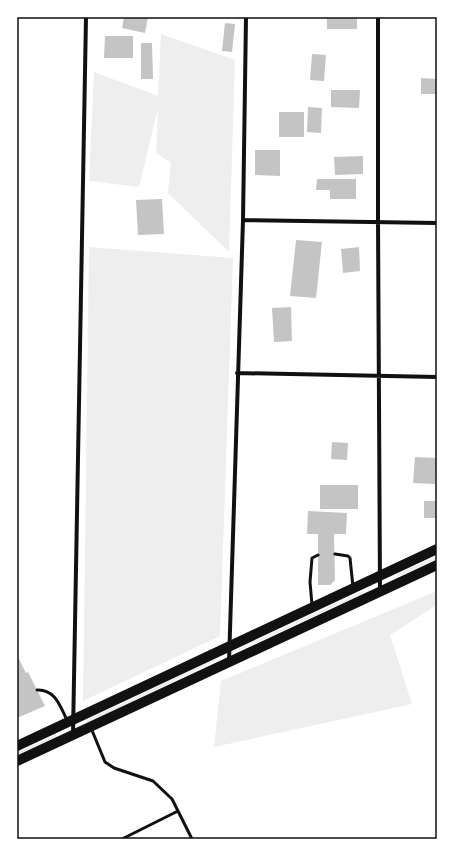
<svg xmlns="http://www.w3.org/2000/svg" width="454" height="856" font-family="Poppins,sans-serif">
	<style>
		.green { fill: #eee }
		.building { fill: #c4c4c4 }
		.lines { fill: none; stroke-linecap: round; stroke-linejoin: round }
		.service { stroke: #111; stroke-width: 3 }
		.minor { stroke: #111; stroke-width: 4 }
		.primary { stroke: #111; stroke-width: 10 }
		.neatline { fill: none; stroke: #111; stroke-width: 1.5 }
	</style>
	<rect width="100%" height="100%" fill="#fff"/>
	<!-- green -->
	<path class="green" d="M 161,34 L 235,60 L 229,252 L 168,193 L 171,163 L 156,153 L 158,108 L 139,187 L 89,181 L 94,72 L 158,96 Z
		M 89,247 L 233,258 L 220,636 L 83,701 Z
		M 437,556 L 437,559 L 397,577 L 397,574 Z
		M 363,591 L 364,593 L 238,651 L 238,649 Z
		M 437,591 L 437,605 L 390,635 L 412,704 L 214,747 L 221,681 Z
		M 215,659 L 216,661 L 87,723 L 87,720 Z
		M 56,735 L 57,737 L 17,755 L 17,752 Z"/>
	<!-- building -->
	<path class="building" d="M 124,17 L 148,17 L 145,33 L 122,28 Z
		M 327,17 L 357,17 L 357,29 L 327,29 Z
		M 225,23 L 235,24 L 232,52 L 222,51 Z
		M 105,36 L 133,36 L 133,58 L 104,58 Z
		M 141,43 L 152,43 L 153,79 L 141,79 Z
		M 312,54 L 326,55 L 324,81 L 310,80 Z
		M 421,78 L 437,79 L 437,94 L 421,94 Z
		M 331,90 L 360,90 L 359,108 L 331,107 Z
		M 308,107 L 322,108 L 321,133 L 307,132 Z
		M 279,112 L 304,112 L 304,137 L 279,137 Z
		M 255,150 L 280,150 L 280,176 L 255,175 Z
		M 363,156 L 363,174 L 335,175 L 334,157 Z
		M 317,179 L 356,179 L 356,199 L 330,199 L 330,190 L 316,190 Z
		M 162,199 L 164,234 L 138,235 L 136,200 Z
		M 296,240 L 322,242 L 316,298 L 290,296 Z
		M 359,247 L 360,271 L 343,273 L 341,249 Z
		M 291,307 L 292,341 L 274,342 L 272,308 Z
		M 332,442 L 348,443 L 347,460 L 331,459 Z
		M 415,457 L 437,458 L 435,484 L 413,483 Z
		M 320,485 L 358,485 L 358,509 L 320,509 Z
		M 424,501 L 437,501 L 437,518 L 424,518 Z
		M 308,511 L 347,513 L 346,534 L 334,534 L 335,580 L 330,585 L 318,585 L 318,534 L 307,534 Z
		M 19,659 L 26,673 L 28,672 L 45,706 L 17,718 L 17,660 Z"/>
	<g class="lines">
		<!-- service -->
		<path class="service" d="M 335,554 L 348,556 L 350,558 L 353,587
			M 312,605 L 310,582 L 312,558 L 318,555
			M 37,690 C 55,689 60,706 67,720
			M 91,728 L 105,762 L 114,768 L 153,781 L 172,799 L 192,839
			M 122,839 L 178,811"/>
		<!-- minor -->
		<path class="minor" d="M 378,17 L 378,219 L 380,590
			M 243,220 L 437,223
			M 237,373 L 437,377
			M 229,662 L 243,220 L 246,17
			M 73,734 L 86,17"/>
		<!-- primary -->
		<path class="primary" d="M 17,746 L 437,549
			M 17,761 L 437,565"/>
	</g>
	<!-- border -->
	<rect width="454" height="856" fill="none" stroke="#ffffff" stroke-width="36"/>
	<rect x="18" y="18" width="418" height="820" class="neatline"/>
</svg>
